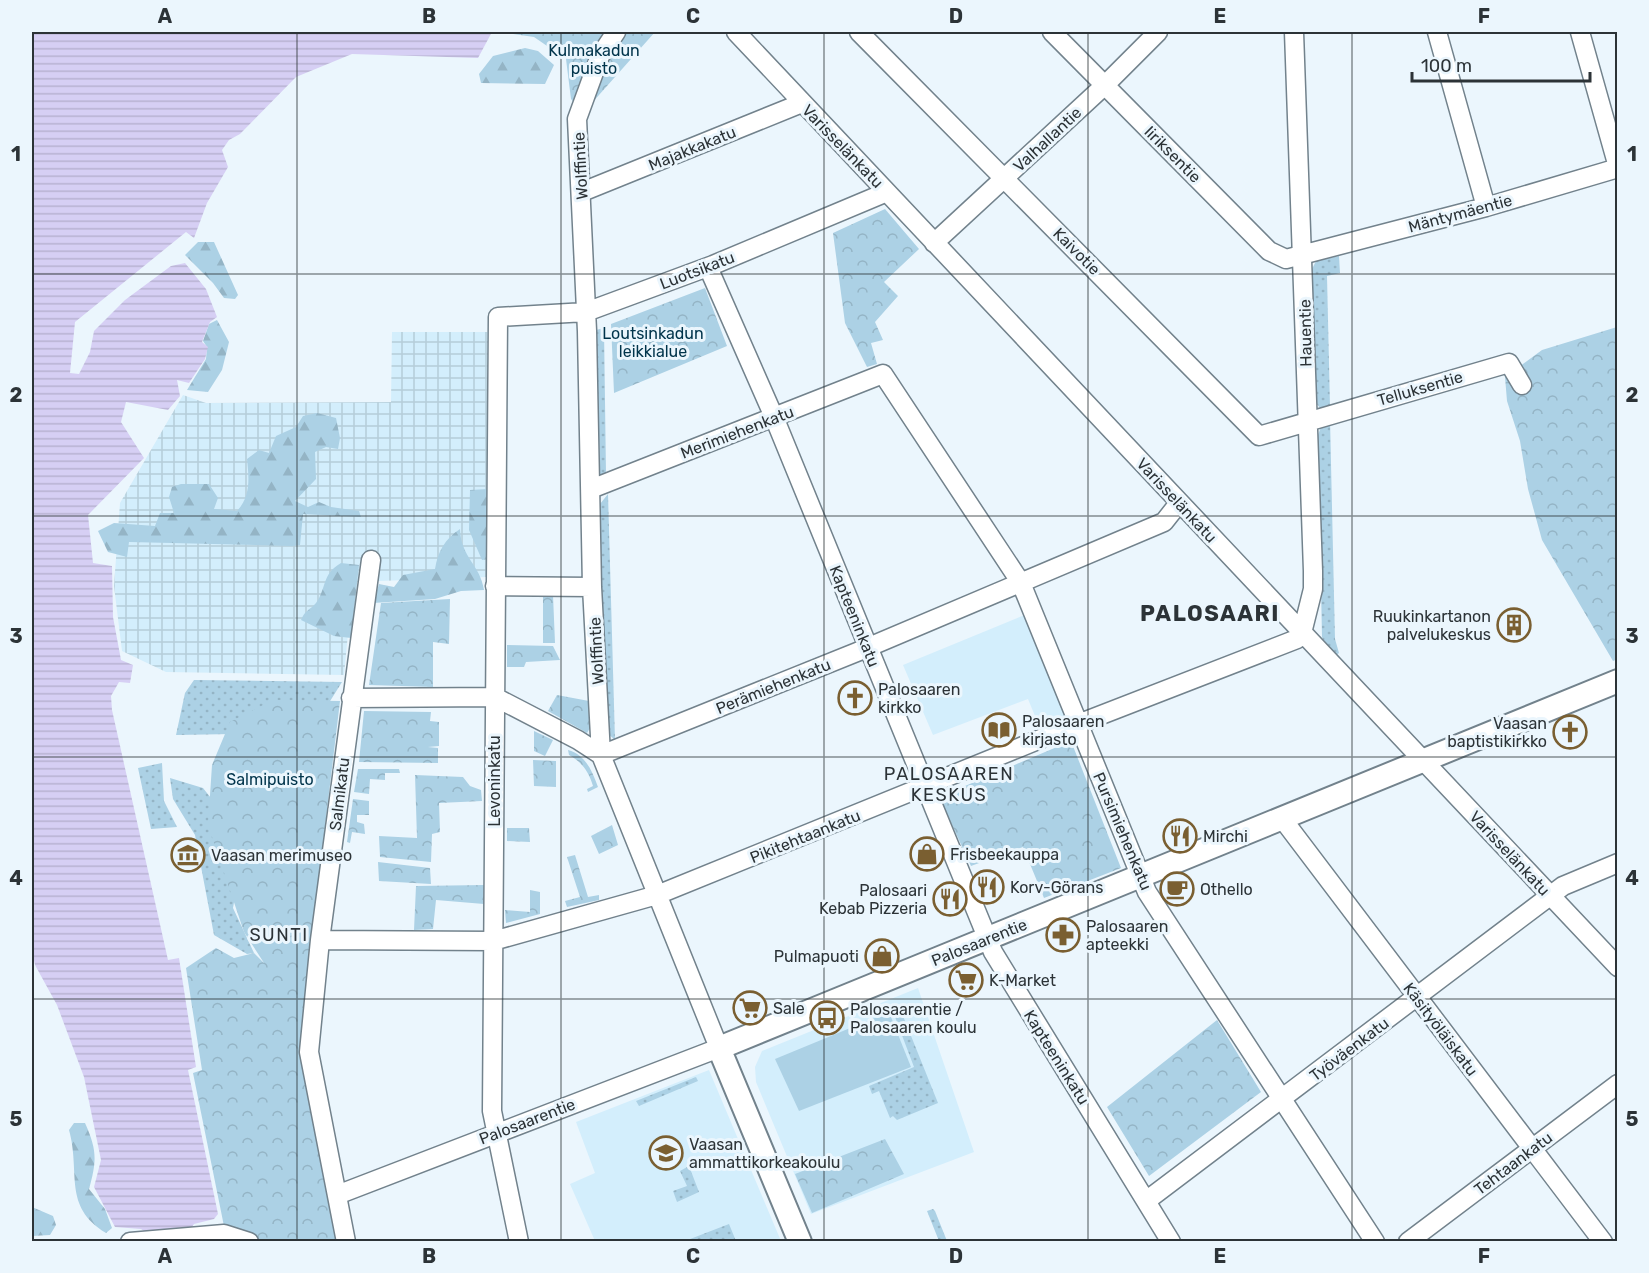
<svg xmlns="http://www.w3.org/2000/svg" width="1649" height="1273" font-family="Rubik,sans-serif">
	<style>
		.built { fill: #d3eefc }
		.industrial { fill: url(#industrial-grid) }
		.grass { fill: url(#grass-dots) }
		.forest { fill: url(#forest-firs) }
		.park { fill: url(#park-crowns) }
		.pitch { fill: #acd1e5 }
		.water { fill: url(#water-rules) }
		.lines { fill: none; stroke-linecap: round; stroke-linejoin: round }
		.minor-casing { stroke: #72828c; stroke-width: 21 }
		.major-casing { stroke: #72828c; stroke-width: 26 }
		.minor { stroke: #fff; stroke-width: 18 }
		.major { stroke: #fff; stroke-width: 22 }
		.grid { fill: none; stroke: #2c3337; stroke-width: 1.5; stroke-opacity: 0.55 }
		.labels { text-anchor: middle; stroke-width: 6; stroke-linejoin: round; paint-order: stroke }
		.park-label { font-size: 16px; fill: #00344b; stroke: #ebf6fd }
		.street-label { font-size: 16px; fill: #2c3337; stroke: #ebf6fd }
		.poi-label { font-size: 16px; fill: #2c3337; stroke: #ebf6fd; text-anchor: start }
		.neighbourhood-label { font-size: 18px; letter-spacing: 1.5px; fill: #2c3337; stroke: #ebf6fd }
		.district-label { font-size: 22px; font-weight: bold; letter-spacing: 1.5px; fill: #2c3337; stroke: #ebf6fd }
		.neatline { fill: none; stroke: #2c3337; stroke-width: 2 }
		.grid-label { font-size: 20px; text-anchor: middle; font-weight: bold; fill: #2c3337 }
	</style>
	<defs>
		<pattern id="industrial-grid" width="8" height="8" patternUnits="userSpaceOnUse" patternTransform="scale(1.5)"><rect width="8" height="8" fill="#d3eefc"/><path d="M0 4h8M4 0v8" fill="none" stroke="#b5cdd9"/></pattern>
		<pattern id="grass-dots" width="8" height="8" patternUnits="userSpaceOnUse" patternTransform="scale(1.5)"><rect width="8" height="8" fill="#acd1e5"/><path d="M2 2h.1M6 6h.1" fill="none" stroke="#94b4c5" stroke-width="1.8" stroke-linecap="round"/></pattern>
		<pattern id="forest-firs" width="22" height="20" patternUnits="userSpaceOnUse" patternTransform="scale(1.5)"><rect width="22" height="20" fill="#acd1e5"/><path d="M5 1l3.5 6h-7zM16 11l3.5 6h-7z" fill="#94b4c5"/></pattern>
		<pattern id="park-crowns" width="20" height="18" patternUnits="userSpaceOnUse" patternTransform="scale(1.5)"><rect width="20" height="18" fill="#acd1e5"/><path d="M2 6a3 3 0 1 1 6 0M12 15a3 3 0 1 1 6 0" fill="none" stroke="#94b4c5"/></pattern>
		<pattern id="water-rules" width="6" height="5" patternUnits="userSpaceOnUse" patternTransform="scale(1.5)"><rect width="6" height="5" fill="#d6cff4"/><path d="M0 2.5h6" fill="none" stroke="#b8b2d2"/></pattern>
	</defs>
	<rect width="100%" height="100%" fill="#ebf6fd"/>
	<!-- built -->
	<path class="built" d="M 1027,614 L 1069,721 L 1042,733 L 1028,699 L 933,735 L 903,665 Z
		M 918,988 L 974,1152 L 811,1214 L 756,1082 L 755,1067 L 762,1051 Z
		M 709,1070 L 781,1241 L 595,1241 L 570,1184 L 595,1173 L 576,1122 Z"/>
	<!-- industrial -->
	<path class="industrial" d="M 392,332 L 489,332 L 486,577 L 353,582 L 344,675 L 166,672 L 122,651 L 114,586 L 120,503 L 183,395 L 206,403 L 391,402 Z"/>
	<!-- grass -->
	<path class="grass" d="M 1339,256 L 1340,273 L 1327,276 L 1330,407 L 1320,408 L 1316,403 L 1312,269 L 1316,261 Z
		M 604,328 L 606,474 L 600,474 L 596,330 Z
		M 1330,419 L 1335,639 L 1339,653 L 1335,656 L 1327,649 L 1322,637 L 1318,435 L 1322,424 Z
		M 608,494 L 615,740 L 606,732 L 605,712 L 600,504 Z
		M 194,680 L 342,682 L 327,706 L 233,734 L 176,735 L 185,693 Z
		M 162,763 L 164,801 L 177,827 L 151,829 L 138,768 Z
		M 170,778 L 203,788 L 222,812 L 243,851 L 233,908 L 254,953 L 247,954 L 214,935 L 195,835 L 173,799 Z
		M 899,1006 L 938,1103 L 897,1120 L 893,1116 L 890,1118 L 879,1091 L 872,1094 L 869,1086 L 914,1067 L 892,1009 Z
		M 696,1077 L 698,1081 L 639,1106 L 636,1101 Z
		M 689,1166 L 699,1192 L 677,1202 L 673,1191 L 687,1186 L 680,1171 Z
		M 933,1209 L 935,1211 L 947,1241 L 939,1241 L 927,1211 Z
		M 729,1224 L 736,1241 L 685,1241 Z"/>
	<!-- forest -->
	<path class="forest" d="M 525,48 L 538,51 L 554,65 L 545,84 L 481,83 L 479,74 L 493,56 Z
		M 198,242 L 214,242 L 238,295 L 235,299 L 224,298 L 213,283 L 185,255 Z
		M 217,320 L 229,342 L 222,370 L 208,392 L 187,390 L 206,359 L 207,347 L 203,341 L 209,324 Z
		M 317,413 L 336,418 L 340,438 L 338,449 L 326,447 L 315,452 L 316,479 L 295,501 L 308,507 L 319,502 L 331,507 L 359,511 L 361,517 L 303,514 L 300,545 L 292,546 L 129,542 L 127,557 L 108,552 L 98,531 L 114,523 L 155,526 L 160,513 L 174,513 L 169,497 L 172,487 L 181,484 L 209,484 L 218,498 L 214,509 L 237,511 C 251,496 249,478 247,459 L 259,450 L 269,453 L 276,436 L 296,427 L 303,416 Z
		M 488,489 L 489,559 L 482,560 L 469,530 L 470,490 Z
		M 460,529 C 461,558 480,564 484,590 L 461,591 L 435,599 L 373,603 L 379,584 L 394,587 L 403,575 L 435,569 C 438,551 445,539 460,529 Z
		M 341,563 L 359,565 L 351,638 L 334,636 L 301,620 C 305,610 310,610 316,603 C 327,588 321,575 341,563 Z
		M 74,1123 L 85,1123 C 97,1150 97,1160 89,1189 L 105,1209 L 112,1228 L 106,1233 C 62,1206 81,1173 69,1130 Z
		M 32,1207 L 53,1216 L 56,1225 L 50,1235 L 32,1236 Z"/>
	<!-- park -->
	<path class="park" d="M 499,32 L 655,32 L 583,113 L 571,99 L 566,59 L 534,37 Z
		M 885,209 L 919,249 L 884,282 L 898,296 L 875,322 L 883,340 L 871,343 L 877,364 L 867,367 L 845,323 L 833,233 Z
		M 705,288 L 727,346 L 614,393 L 611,324 Z
		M 1617,327 L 1618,659 L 1613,661 L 1542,540 L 1528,489 L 1520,441 L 1507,401 L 1505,377 L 1542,350 Z
		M 553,595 L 555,643 L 543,643 L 543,596 Z
		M 450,599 L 449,644 L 433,642 L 433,687 L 369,685 L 381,603 Z
		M 507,645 L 553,646 L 560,660 L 526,662 L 524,667 L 507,667 Z
		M 557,695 L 589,701 L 590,728 L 587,733 L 548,711 Z
		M 273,700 L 340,701 L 307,977 L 303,1052 L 339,1241 L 227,1241 L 193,1073 L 202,1070 L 186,968 L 216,948 L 234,958 L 254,953 L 264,963 L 244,932 L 208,825 L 212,765 L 230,722 Z
		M 364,711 L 431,712 L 430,721 L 439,722 L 439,746 L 428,747 L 438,748 L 438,763 L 359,762 Z
		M 534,731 L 553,740 L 545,756 L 534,751 Z
		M 1071,741 L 1121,868 L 1044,898 L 1023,847 L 971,866 L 939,797 Z
		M 568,750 C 586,755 592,771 598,787 L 588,792 L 587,789 L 593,786 C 589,772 582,762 569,755 Z
		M 533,760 L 556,761 L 556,787 L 534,786 Z
		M 358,769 L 399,769 L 400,773 L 385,773 L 385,780 L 370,779 L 369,794 L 354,792 Z
		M 415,775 L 463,777 L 470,786 L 481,790 L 482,801 L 439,803 L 440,832 L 432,834 L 431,862 L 380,857 L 379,836 L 417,838 Z
		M 353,799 L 369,801 L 369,815 L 357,815 L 357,822 L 364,824 L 365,834 L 352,832 L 350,843 L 347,842 Z
		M 612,825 L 618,845 L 599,854 L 591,836 Z
		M 507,828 L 529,828 L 530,842 L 507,841 Z
		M 575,855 L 588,897 L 599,895 L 599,900 L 567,907 L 565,901 L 580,897 L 567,857 Z
		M 378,862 L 430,868 L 431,884 L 379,881 Z
		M 484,885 L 484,904 L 436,900 L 433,929 L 414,930 L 416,886 Z
		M 530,890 L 540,892 L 540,914 L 506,923 L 505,910 L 530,912 Z
		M 1217,1020 L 1261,1092 L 1149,1176 L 1107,1107 Z
		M 885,1139 L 904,1174 L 812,1213 L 795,1174 Z"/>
	<!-- pitch -->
	<path class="pitch" d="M 889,1012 L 911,1067 L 799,1111 L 775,1059 Z"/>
	<!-- water -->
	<path class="water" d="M 32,32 L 492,32 L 478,58 L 352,54 L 296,77 L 240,134 L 229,140 L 222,150 L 228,167 L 207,203 L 194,238 L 186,232 L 75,322 L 70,373 L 79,374 L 90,352 L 94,331 L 125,300 L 171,266 L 185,263 L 206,289 L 217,317 L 210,322 L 202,342 L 208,347 L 205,359 L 189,383 L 177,380 L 180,396 L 168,410 L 126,402 L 121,422 L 144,458 L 88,515 L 93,563 L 112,566 L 113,617 L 121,660 L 133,665 L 130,683 L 119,682 L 111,696 L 112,710 L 168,960 L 179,958 L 196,1067 L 188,1070 L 218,1214 L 214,1219 L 194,1224 L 189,1231 L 148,1234 L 141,1229 L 115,1227 L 94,1187 L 101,1160 L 84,1077 L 57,1005 L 35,965 L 32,951 Z"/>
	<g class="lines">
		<defs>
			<path id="minor" d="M 736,32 L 1618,967
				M 859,32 L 1259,436 L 1509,363 L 1522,385
				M 1052,32 L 1269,251 L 1286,259 L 1486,207 L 1618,168
				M 1294,32 L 1313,571 L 1313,589 L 1302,633
				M 1437,32 L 1486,207
				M 1580,32 L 1618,167
				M 582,192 L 802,103
				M 934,243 L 1105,85 L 1158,32
				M 708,267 L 774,417 L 993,952 L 1171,1242
				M 591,489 L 883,374 L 1021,583 L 1147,892 L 1375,1242
				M 495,586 L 592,587
				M 351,698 L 495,697 L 578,740 L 601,755 L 857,652 L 1164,522 L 1179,503
				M 1281,817 L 1603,1242
				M 320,940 L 493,941 L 657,895 L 1065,729 L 1297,639 L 1302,633
				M 337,1195 L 719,1048 L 601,755 L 592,587 L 587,331 L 577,119 L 600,56 L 616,32
				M 1146,1201 L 1563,886 L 1618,863
				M 130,1242 L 224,1234 L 249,1242
				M 346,1242 L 309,1052 L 320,940 L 371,560
				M 519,1242 L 492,1111 L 498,317 L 586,312 L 713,265 L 887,192
				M 1408,1242 L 1618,1084"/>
			<path id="major" d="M 800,1242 L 719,1048 L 1618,681"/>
		</defs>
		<!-- minor casing -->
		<use href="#minor" class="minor-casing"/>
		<!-- major casing -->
		<use href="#major" class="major-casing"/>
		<!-- minor -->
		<use href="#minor" class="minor"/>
		<!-- major -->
		<use href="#major" class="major"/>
	</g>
	<!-- grid -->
	<path class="grid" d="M 297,32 L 297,1242M 561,32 L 561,1242M 824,32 L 824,1242M 1088,32 L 1088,1242M 1352,32 L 1352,1242M 32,274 L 1618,274M 32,516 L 1618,516M 32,757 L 1618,757M 32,999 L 1618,999"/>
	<!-- icons -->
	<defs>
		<symbol id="building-ring" viewBox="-11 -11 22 22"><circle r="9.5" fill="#ebf6fd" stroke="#7a5f31" stroke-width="1.5"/><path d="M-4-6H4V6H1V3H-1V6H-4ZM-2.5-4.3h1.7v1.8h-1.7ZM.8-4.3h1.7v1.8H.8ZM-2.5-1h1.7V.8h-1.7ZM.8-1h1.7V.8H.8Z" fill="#7a5f31"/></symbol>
		<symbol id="church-ring" viewBox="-11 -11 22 22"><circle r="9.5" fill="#ebf6fd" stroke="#7a5f31" stroke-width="1.5"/><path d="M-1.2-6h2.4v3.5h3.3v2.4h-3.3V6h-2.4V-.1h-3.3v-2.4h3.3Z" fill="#7a5f31"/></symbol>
		<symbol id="library-ring" viewBox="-11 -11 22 22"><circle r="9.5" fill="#ebf6fd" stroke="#7a5f31" stroke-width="1.5"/><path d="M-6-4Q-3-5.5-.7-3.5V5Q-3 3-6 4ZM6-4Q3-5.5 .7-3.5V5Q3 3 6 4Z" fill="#7a5f31"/></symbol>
		<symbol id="restaurant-ring" viewBox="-11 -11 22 22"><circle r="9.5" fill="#ebf6fd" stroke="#7a5f31" stroke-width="1.5"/><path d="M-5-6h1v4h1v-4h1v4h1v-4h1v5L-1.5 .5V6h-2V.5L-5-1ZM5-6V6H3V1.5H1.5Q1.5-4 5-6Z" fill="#7a5f31"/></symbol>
		<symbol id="shop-ring" viewBox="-11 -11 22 22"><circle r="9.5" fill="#ebf6fd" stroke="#7a5f31" stroke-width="1.5"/><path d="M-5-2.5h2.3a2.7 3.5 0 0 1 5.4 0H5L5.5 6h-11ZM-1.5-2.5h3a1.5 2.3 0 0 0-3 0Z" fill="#7a5f31"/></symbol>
		<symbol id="museum-ring" viewBox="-11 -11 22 22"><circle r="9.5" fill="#ebf6fd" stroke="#7a5f31" stroke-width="1.5"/><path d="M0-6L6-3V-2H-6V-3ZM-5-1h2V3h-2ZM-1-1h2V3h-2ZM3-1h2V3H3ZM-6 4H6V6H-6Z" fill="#7a5f31"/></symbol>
		<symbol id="cafe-ring" viewBox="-11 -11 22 22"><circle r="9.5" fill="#ebf6fd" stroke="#7a5f31" stroke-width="1.5"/><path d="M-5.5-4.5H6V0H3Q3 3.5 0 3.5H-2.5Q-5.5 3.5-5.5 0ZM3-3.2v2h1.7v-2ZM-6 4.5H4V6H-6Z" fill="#7a5f31"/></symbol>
		<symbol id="pharmacy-ring" viewBox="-11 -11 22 22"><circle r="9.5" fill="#ebf6fd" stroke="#7a5f31" stroke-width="1.5"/><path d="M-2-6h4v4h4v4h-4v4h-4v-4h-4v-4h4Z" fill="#7a5f31"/></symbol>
		<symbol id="supermarket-ring" viewBox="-11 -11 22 22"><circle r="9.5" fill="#ebf6fd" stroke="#7a5f31" stroke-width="1.5"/><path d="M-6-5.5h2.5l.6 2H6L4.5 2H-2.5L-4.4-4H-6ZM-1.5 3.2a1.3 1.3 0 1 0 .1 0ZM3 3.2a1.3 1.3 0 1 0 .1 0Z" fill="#7a5f31"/></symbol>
		<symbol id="bus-ring" viewBox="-11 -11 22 22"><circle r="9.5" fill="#ebf6fd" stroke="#7a5f31" stroke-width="1.5"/><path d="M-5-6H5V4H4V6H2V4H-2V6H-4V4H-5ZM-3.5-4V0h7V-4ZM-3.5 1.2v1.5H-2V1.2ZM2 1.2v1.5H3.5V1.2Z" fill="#7a5f31"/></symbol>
		<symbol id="university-ring" viewBox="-11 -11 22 22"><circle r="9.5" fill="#ebf6fd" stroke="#7a5f31" stroke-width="1.5"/><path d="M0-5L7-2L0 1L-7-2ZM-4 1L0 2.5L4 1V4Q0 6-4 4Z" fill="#7a5f31"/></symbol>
	</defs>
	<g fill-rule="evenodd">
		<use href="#building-ring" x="1495" y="606" width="38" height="38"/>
		<use href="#church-ring" x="836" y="679" width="38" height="38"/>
		<use href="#library-ring" x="980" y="711" width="38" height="38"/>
		<use href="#church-ring" x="1551" y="713" width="38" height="38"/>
		<use href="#restaurant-ring" x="1161" y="817" width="38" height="38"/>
		<use href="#shop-ring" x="908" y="835" width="38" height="38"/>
		<use href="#museum-ring" x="169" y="836" width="38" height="38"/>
		<use href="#restaurant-ring" x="968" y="868" width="38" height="38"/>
		<use href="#cafe-ring" x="1158" y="870" width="38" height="38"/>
		<use href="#restaurant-ring" x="931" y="880" width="38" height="38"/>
		<use href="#pharmacy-ring" x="1044" y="916" width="38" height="38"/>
		<use href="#shop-ring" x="863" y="937" width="38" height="38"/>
		<use href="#supermarket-ring" x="947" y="961" width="38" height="38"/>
		<use href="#supermarket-ring" x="731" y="989" width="38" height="38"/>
		<use href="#bus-ring" x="808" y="999" width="38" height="38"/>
		<use href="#university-ring" x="647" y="1134" width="38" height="38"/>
	</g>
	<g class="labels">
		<!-- park labels -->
		<g class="park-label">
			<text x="594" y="56">Kulmakadun<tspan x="594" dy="18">puisto</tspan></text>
			<text x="653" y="339">Loutsinkadun<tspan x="653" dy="18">leikkialue</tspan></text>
			<text x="270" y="785">Salmipuisto</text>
		</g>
		<!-- street labels -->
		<g class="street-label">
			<text transform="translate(1047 139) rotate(-43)" y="6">Valhallantie</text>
			<text transform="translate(843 146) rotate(46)" y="6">Varisselänkatu</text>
			<text transform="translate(692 148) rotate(-22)" y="6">Majakkakatu</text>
			<text transform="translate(1173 154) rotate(45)" y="6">Iiriksentie</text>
			<text transform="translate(580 166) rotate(-93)" y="6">Wolffintie</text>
			<text transform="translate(1460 213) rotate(-15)" y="6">Mäntymäentie</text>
			<text transform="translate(1077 251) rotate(45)" y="6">Kaivotie</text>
			<text transform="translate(697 270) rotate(-21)" y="6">Luotsikatu</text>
			<text transform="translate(1305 333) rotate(-91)" y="6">Hauentie</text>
			<text transform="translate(1420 388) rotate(-16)" y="6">Telluksentie</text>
			<text transform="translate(737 432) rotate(-21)" y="6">Merimiehenkatu</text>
			<text transform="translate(1177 500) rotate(47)" y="6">Varisselänkatu</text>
			<text transform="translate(855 616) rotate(68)" y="6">Kapteeninkatu</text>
			<text transform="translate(596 651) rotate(-93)" y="6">Wolffintie</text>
			<text transform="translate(773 686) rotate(-22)" y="6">Perämiehenkatu</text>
			<text transform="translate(494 781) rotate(-90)" y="6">Levoninkatu</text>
			<text transform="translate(339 794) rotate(-83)" y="6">Salmikatu</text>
			<text transform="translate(1123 831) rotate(67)" y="6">Pursimiehenkatu</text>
			<text transform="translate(805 836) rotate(-22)" y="6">Pikitehtaankatu</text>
			<text transform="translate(1510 853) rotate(47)" y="6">Varisselänkatu</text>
			<text transform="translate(979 942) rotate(-22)" y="6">Palosaarentie</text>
			<text transform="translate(1441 1029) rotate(53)" y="6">Käsityöläiskatu</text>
			<text transform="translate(1349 1049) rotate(-37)" y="6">Työväenkatu</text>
			<text transform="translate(1057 1057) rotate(58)" y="6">Kapteeninkatu</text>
			<text transform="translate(527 1121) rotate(-21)" y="6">Palosaarentie</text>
			<text transform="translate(1513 1163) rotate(-37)" y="6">Tehtaankatu</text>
		</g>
		<!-- poi labels -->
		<g class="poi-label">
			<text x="1491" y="622" text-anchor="end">Ruukinkartanon<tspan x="1491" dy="18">palvelukeskus</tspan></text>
			<text x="878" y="695">Palosaaren<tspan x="878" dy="18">kirkko</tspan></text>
			<text x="1022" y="727">Palosaaren<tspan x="1022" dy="18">kirjasto</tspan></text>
			<text x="1547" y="729" text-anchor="end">Vaasan<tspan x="1547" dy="18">baptistikirkko</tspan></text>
			<text x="1203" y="842">Mirchi</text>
			<text x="950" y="860">Frisbeekauppa</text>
			<text x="211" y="861">Vaasan merimuseo</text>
			<text x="1010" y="893">Korv-Görans</text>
			<text x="1200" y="895">Othello</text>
			<text x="927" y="896" text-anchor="end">Palosaari<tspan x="927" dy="18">Kebab Pizzeria</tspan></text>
			<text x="1086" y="932">Palosaaren<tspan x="1086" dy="18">apteekki</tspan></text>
			<text x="859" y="962" text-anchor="end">Pulmapuoti</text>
			<text x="989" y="986">K-Market</text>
			<text x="773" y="1014">Sale</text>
			<text x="850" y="1015">Palosaarentie /<tspan x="850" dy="18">Palosaaren koulu</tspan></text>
			<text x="689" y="1150">Vaasan<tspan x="689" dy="18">ammattikorkeakoulu</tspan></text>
		</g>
		<!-- neighbourhood labels -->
		<g class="neighbourhood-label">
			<text x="949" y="780">PALOSAAREN<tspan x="949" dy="21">KESKUS</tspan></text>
			<text x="279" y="941">SUNTI</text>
		</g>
		<!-- district labels -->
		<g class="district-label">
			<text x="1210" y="621">PALOSAARI</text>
		</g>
	</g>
	<!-- border -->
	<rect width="1649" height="1273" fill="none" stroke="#ebf6fd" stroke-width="66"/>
	<!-- scale -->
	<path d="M1412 72v9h178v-9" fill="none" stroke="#2c3337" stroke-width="3"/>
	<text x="1421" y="72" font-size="18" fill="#2c3337" stroke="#ebf6fd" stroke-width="4.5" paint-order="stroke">100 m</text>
	<rect x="33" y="33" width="1583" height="1207" class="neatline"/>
	<g class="grid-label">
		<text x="165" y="23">A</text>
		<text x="429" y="23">B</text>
		<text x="693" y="23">C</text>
		<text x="956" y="23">D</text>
		<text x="1220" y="23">E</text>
		<text x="1484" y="23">F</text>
		<text x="16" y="161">1</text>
		<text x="1632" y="161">1</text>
		<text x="16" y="402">2</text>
		<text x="1632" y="402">2</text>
		<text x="16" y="643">3</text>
		<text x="1632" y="643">3</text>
		<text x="16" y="885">4</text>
		<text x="1632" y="885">4</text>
		<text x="16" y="1126">5</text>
		<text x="1632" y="1126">5</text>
		<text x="165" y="1263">A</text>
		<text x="429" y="1263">B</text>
		<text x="693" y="1263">C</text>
		<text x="956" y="1263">D</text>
		<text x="1220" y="1263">E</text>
		<text x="1484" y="1263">F</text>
	</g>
</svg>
